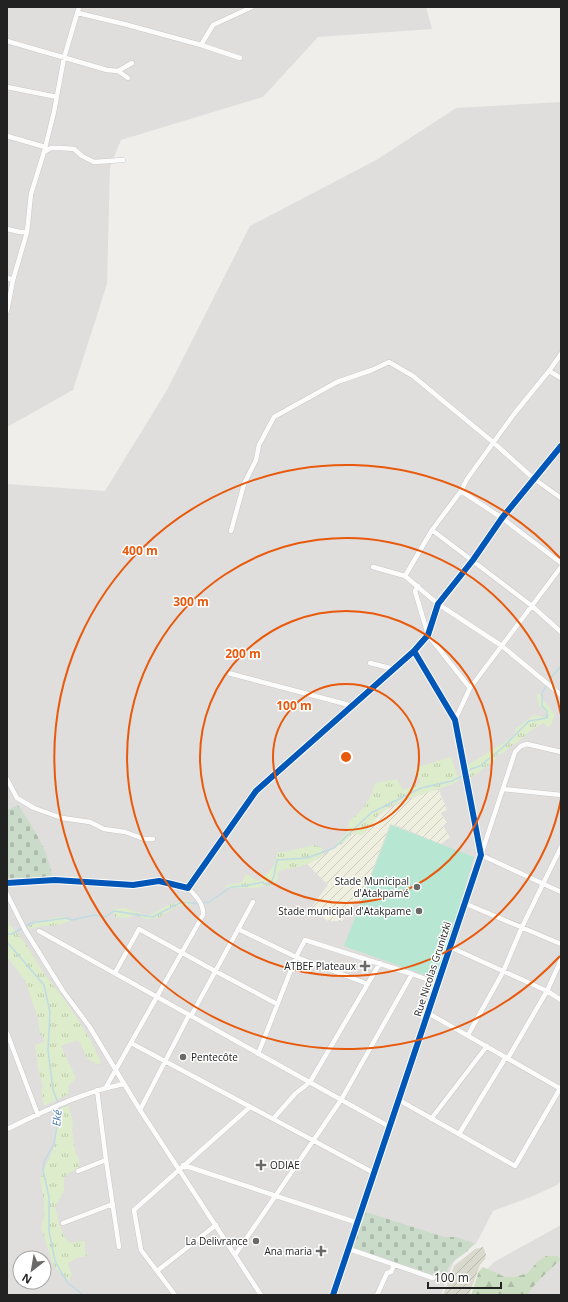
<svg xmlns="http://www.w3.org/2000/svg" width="568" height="1302" font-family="'Open Sans',sans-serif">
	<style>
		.residential { fill: #dfdedc; fill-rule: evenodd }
		.construction { fill: url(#construction-furrows) }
		.farmland { fill: url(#farmland-furrows) }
		.grass { fill: url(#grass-tufts) }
		.forest { fill: url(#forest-firs) }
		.cemetery { fill: url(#cemetery-stones) }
		.pitch { fill: #b7e6d2 }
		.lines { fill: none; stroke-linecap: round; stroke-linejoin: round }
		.stream { stroke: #bfdbe3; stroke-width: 1.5 }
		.minor-casing { stroke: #c9c8c7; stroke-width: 5.5 }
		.minor { stroke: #fdfcfc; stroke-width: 4.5 }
		.cycleway-casing { stroke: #fff; stroke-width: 8 }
		.cycleway { stroke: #0057b8; stroke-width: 6 }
		.ring { fill: none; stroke: #e8590c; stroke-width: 2 }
		.poi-dot { fill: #6a6968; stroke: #fff; stroke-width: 1.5 }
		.labels { text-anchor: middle; stroke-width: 3; stroke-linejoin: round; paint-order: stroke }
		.poi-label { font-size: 10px; fill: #222; stroke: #fff; text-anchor: end }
		.street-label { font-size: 10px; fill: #222; stroke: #fff }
		.water-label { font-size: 11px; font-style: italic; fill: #4a7aab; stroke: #fff }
		.centre { fill: #e8590c; stroke: #fff; stroke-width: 2 }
		.ring-label { font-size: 12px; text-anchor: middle; font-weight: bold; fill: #e8590c; stroke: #fff; stroke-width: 3; stroke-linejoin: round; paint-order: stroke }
	</style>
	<defs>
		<pattern id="construction-furrows" width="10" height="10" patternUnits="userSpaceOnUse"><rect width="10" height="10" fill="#d9d9cd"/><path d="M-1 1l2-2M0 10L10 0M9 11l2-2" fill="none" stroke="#babab0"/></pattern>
		<pattern id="farmland-furrows" width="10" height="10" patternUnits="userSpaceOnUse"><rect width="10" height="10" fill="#efefdf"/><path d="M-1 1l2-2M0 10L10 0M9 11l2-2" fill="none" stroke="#cdcdbf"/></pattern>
		<pattern id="grass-tufts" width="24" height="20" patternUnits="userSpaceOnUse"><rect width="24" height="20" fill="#ddeccb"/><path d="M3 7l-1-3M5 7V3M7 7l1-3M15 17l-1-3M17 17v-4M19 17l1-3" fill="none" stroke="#bdcaae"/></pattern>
		<pattern id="forest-firs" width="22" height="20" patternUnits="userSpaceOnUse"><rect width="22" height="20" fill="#cbdec1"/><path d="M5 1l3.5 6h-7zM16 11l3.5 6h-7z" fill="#aebea6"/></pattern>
		<pattern id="cemetery-stones" width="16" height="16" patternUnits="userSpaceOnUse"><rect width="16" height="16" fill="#cadbca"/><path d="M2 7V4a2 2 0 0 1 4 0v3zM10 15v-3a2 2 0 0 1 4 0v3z" fill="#adbcad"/></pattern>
	</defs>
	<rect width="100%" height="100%" fill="#f0eeeb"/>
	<!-- residential -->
	<path class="residential" d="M 7,7 L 426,7 L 432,29 L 318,37 L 263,97 L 121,140 L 110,167 L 107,284 L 73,390 L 7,427 Z
		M 561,102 L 561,1181 L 557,1185 L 533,1196 L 493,1211 L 476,1244 L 468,1249 L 459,1248 L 441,1295 L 7,1295 L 7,484 L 105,491 L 167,390 L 250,226 L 378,159 L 456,108 ZM 20,1258 L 44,1258 L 44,1282 L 20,1282 Z
		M 561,1225 L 561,1295 L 474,1295 L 479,1277 L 494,1262 Z"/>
	<!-- construction -->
	<path class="construction" d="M 483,1247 L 486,1254 L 485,1259 L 480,1265 L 469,1295 L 443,1295 L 454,1266 L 475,1249 Z"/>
	<!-- farmland -->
	<path class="farmland" d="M 439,790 L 447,810 L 441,813 L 447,823 L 443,826 L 450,837 L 441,844 L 398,826 L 390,824 L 360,903 L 354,902 L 342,921 L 328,921 L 310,909 L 328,885 L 307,864 L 318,859 L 339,844 L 341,845 L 353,833 L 362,835 L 366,832 L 378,816 L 387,809 L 415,797 L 431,791 Z"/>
	<!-- grass -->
	<path class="grass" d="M 537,694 L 540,694 C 544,704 551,707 555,715 L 551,725 L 549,727 L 543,723 L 530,731 L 518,742 L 514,744 L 502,754 L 497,754 L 495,760 L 469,779 L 466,766 L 505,742 L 515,734 L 515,729 L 534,715 L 544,717 L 546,716 L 545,711 C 538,705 537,702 537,694 Z
		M 451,757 L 459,781 C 436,792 410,795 387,808 C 376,815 372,827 362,835 L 353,833 L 340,845 L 337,842 C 345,835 349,833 349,821 C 360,814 373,797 375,783 L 397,779 L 403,790 L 417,785 L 420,782 L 415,768 Z
		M 313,845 C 319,846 322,846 324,853 C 319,860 301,867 293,868 C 287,869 283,869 278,872 L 278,879 L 274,883 L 271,885 L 254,888 L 226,888 L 227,885 L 242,882 L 246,874 L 257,881 C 268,876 277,865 277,852 L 285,852 Z
		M 185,900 L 193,902 L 191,905 C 187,905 182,905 178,906 C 167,910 162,920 149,919 C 144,919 139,916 133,915 C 127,919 122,918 115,917 L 113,909 L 125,908 L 145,915 L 150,915 L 166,906 Z
		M 57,917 L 66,917 L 69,921 L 62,924 L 52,926 L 43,926 L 29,929 L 28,927 L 36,922 Z
		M 7,919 L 11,926 L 25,943 L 43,972 L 67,1003 L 89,1037 L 101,1062 L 99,1065 L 88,1059 L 78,1040 L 61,1046 L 76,1078 L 68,1086 L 69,1094 L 44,1106 L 41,1090 L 43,1087 L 38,1068 L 35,1045 L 44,1042 L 43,1036 L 40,1035 L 38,1018 L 25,980 L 7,957 Z
		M 69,1106 L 73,1124 L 72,1129 L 75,1151 L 79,1159 L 79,1167 L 75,1170 L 67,1174 L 64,1179 L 64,1191 L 55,1206 C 58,1220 60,1232 69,1243 L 85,1241 L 85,1251 L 88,1255 L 83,1257 L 79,1257 L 68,1263 L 70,1271 L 72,1274 L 69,1281 L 54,1267 L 41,1228 L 44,1215 L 44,1200 L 40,1179 L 55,1145 L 60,1108 Z"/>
	<!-- forest -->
	<path class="forest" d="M 546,1256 L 557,1256 L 561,1259 L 537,1282 L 527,1295 L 471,1295 L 479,1271 L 483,1267 L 505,1277 L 515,1277 L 528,1273 L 537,1262 Z"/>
	<!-- cemetery -->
	<path class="cemetery" d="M 18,805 C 34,829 47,848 52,876 L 33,878 L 7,878 L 7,810 Z
		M 366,1212 L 444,1237 L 456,1237 L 474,1243 C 469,1252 459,1256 452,1263 C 447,1268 446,1277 439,1282 L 423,1271 L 353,1248 Z"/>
	<!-- pitch -->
	<path class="pitch" d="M 391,825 L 474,857 L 453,929 L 436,979 L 344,946 Z"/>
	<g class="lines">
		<!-- stream -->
		<path class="stream" d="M 467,773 L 471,769 L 480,766 L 502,748 L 529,721 L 547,718 L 547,711 L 542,706 L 542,693 L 551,678 L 561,666
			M 202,903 L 209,902 L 231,887 L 244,886 L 263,882 L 264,884 L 271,883 L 274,876 L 277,860 L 307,858 L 334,848 L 371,813 L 421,788 L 452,781 L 464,775
			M 7,934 L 12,934 L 31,923 L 66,918 L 72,920 L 94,915 L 105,917 L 114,911 L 153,917 L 162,912 L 182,902 L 199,904
			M 7,942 L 44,985 L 50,1012 L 48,1050 L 53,1090 L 60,1108 L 54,1144 L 44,1162 L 43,1170 L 49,1197 L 49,1231 L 55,1261 L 61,1272 L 68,1283 L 83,1295"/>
		<defs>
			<path id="minor" d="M 78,13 L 124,24 L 201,45 L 240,58
				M 7,41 L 107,70 L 118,71 L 132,63
				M 201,45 L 213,25 L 252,7
				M 118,71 L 128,78
				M 7,87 L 57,97
				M 7,136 L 45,147
				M 44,152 L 51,148 L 61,148 L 74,149 L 82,156 L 94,162 L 123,160
				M 7,229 L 20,232 L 27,232
				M 7,278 L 13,280
				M 7,311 L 13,280 L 27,232 L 31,194 L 44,152 L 54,112 L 64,58 L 79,7
				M 549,371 L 561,378
				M 461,491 L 502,518 L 561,563
				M 432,530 L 532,606 L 561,632
				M 231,531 L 244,484 L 256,460 L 259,445 L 274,417 L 337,382 L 372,370 L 389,362 L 413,376 L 494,443 L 533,478 L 561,498
				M 373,567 L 405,576 L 438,604 L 502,646 L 561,695
				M 405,576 L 432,530 L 461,491 L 467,479 L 514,414 L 549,371 L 561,354
				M 418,586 L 415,591 L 428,635 L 470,688
				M 370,663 L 394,669
				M 228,673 L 353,706
				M 455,720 L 470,688 L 561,567
				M 561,752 L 527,744 L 521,746 L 515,752 L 481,855 L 561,892
				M 7,779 L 17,798 L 34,808 L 62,818 L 90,822 L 104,829 L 125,832 L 144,839 L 153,839
				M 503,789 L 561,795
				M 7,883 L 55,880 L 133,885 L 159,881 L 188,888 L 256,791 L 414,651 L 428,635 L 438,604 L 473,560 L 502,518 L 561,446
				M 7,894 L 25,930 L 63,991 L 89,1026 L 140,1110 L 261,1295
				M 464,903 L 561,944
				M 238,929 L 296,957 L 368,984
				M 39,931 L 390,1127
				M 450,947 L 547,991 L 561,1000
				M 115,973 L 139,929 L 215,971 L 277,1004
				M 428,1013 L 561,1089
				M 191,1016 L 253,902
				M 7,1033 L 38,1115
				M 468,1035 L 503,972 L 522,927 L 561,847
				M 131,1043 L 374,1173
				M 258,1054 L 296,957 L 305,940 L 412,974
				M 508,1058 L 547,991 L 561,960
				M 106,1087 L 203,915 C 204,904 196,896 188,888
				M 97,1090 L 106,1160 L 119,1247
				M 399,1100 L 515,1166 L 561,1087
				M 140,1110 L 189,1015
				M 273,1119 L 295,1094 L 310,1082 L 380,963
				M 431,1119 L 487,1046
				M 7,1129 C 45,1111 82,1092 124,1084
				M 459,1134 L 506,1057
				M 183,1165 L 358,1223
				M 78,1171 L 106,1160
				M 63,1223 L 113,1204
				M 349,1249 L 433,1278
				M 235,1255 L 341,1100 L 412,974 L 437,983
				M 157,1271 L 216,1225
				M 175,1295 L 141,1250 L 134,1210 L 250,1107
				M 333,1295 L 481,855 L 455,720 L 414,651
				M 377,1295 L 387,1273 L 391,1272 L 394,1265"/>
		</defs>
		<!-- minor casing -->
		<use href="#minor" class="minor-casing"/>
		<!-- minor -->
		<use href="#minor" class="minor"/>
		<defs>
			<path id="cycleway" d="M 7,883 L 55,880 L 133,885 L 159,881 L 188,888 L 256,791 L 414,651 L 428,635 L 438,604 L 473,560 L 502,518 L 561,446
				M 333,1295 L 481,855 L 455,720 L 414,651"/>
		</defs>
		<!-- cycleway casing -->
		<use href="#cycleway" class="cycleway-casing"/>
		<!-- cycleway -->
		<use href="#cycleway" class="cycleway"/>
	</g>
	<!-- distance rings -->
	<g class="ring">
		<circle cx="346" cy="757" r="73"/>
		<circle cx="346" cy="757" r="146"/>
		<path d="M561 799A219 219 0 1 1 561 715"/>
		<path d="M560 956A292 292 0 1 1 560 558"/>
	</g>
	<!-- markers -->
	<g class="poi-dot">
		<circle cx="417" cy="887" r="4"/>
		<circle cx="419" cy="911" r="4"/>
		<path d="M363 960h4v4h4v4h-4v4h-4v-4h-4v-4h4z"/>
		<circle cx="183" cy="1057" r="4"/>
		<path d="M259 1159h4v4h4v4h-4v4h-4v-4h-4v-4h4z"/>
		<circle cx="256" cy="1241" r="4"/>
		<path d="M319 1245h4v4h4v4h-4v4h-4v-4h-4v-4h4z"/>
	</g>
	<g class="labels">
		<!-- poi labels -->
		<g class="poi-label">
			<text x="409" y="885">Stade Municipal<tspan x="409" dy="12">d'Atakpamé</tspan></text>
			<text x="411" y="915">Stade municipal d'Atakpame</text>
			<text x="356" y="970">ATBEF Plateaux</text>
			<text x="191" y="1061" text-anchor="start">Pentecôte</text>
			<text x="270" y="1169" text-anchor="start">ODIAE</text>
			<text x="248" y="1245">La Delivrance</text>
			<text x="312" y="1255">Ana maria</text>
		</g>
		<!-- street labels -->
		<g class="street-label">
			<text transform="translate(432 969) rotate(-72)" y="4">Rue Nicolas Grunitzki</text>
		</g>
		<!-- water labels -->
		<g class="water-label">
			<text transform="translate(57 1118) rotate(-85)" y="4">Eké</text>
		</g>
	</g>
	<circle cx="346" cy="757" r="6" class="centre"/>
	<g class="ring-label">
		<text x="140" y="555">400 m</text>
		<text x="191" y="606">300 m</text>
		<text x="243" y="658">200 m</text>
		<text x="294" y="710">100 m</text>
	</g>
	<!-- border -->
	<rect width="568" height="1302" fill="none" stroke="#222222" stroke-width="16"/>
	<!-- north arrow -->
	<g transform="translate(32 1270) rotate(211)"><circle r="19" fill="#ffffff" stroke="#a7a7a7"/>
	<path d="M0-3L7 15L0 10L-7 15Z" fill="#6a6968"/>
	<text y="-6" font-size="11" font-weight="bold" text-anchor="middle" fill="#222222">N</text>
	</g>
	<!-- scale -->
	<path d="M428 1282v6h73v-6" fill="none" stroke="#222222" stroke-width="2"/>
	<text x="434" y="1282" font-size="12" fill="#222222" stroke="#ffffff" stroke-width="3" paint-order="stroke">100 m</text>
</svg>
